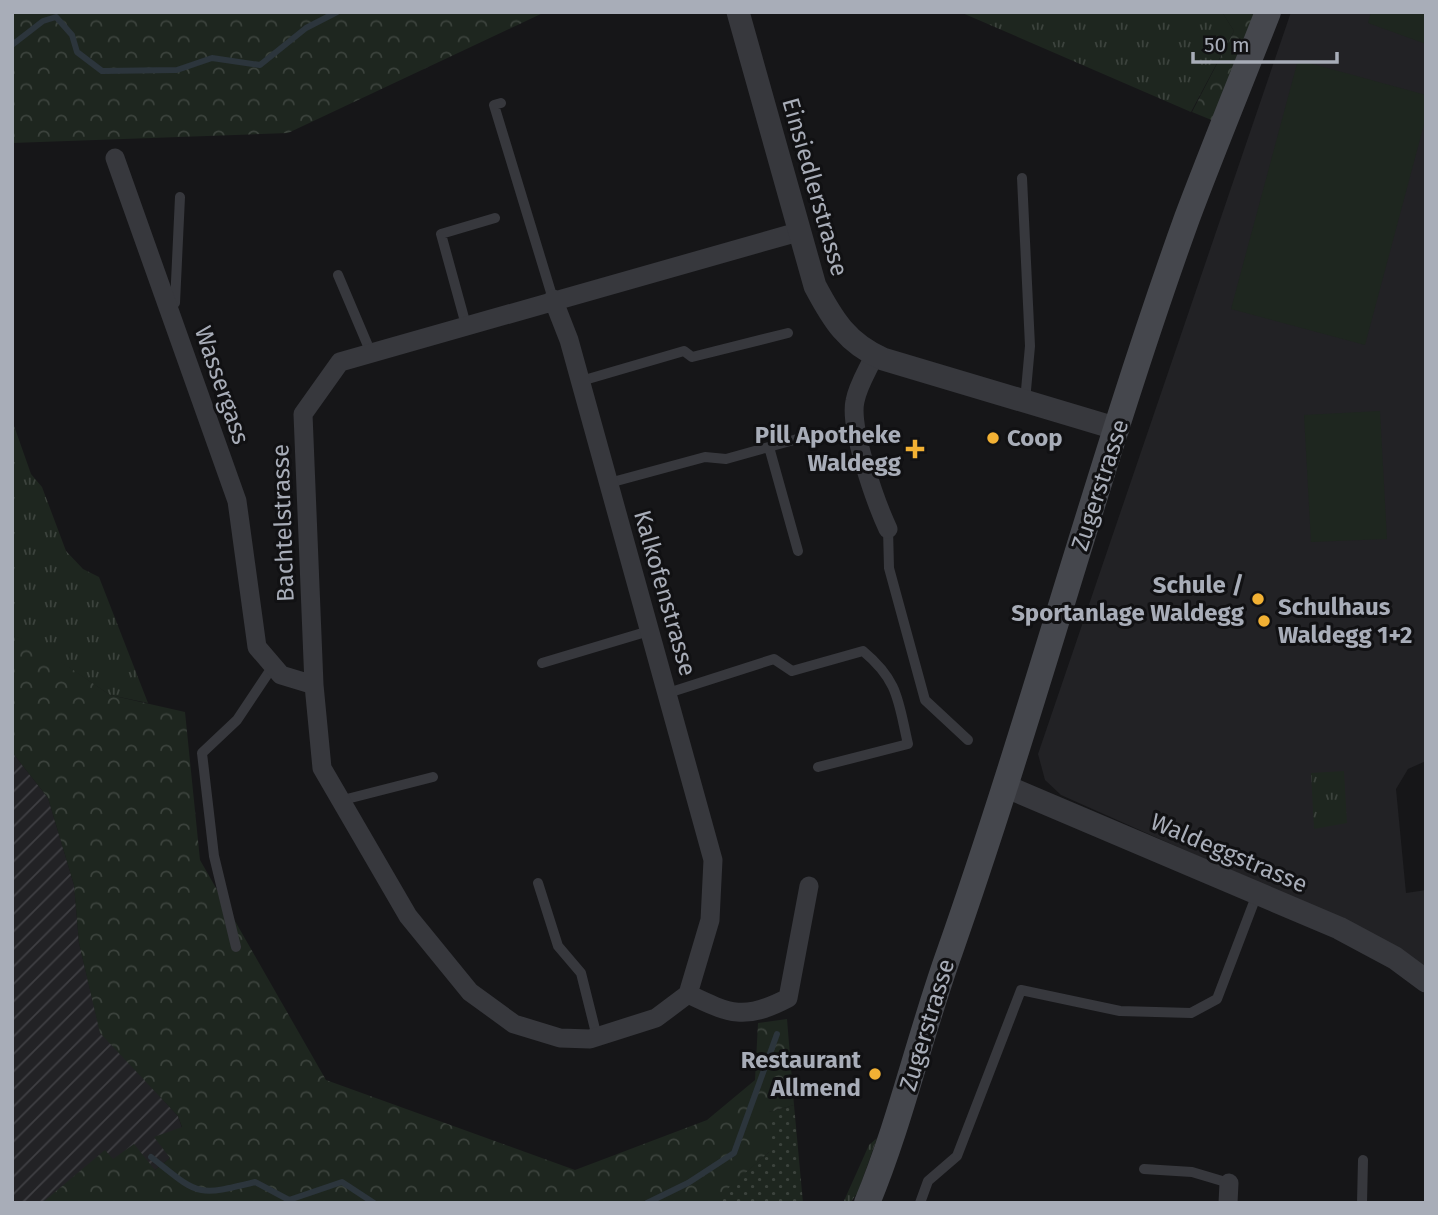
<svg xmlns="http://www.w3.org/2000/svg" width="1438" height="1215" font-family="'Fira Sans',sans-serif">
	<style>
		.built { fill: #222225 }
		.industrial { fill: url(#industrial-furrows) }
		.grass { fill: url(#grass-tufts) }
		.forest { fill: url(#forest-crowns) }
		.garden { fill: url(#garden-dots) }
		.pitch { fill: #1e261f }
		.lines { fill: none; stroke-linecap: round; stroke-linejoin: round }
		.stream { stroke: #2c353c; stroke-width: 6 }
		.service { stroke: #37383d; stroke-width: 10 }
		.minor { stroke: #37383d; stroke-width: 19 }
		.tertiary { stroke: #37383d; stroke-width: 23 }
		.secondary { stroke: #45474d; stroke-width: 26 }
		.poi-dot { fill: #f2b134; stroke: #111113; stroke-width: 2.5 }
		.labels { text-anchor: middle; stroke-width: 6; stroke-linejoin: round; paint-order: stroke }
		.street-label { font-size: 24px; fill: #a8adb8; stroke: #111113 }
		.poi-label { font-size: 24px; font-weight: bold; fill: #a8adb8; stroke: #111113; text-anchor: end }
	</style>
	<defs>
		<pattern id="industrial-furrows" width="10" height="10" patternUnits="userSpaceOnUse" patternTransform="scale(1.75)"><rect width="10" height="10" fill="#222225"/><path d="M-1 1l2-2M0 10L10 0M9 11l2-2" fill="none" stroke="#3f3f43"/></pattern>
		<pattern id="grass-tufts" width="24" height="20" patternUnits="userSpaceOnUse" patternTransform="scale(1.75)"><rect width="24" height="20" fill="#1e261f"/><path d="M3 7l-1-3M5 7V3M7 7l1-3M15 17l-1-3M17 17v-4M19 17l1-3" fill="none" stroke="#3c433d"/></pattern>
		<pattern id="forest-crowns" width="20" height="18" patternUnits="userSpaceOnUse" patternTransform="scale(1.75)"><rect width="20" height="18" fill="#1e261f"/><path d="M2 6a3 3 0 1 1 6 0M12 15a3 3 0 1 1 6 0" fill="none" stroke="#3c433d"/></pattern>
		<pattern id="garden-dots" width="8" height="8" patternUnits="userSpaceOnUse" patternTransform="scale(1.75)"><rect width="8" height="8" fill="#1e261f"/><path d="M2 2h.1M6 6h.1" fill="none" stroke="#3c433d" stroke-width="1.8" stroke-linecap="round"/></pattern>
	</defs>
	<rect width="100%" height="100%" fill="#161618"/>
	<!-- built -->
	<path class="built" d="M 1291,12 L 1426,12 L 1426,761 L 1408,769 L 1396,789 L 1406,893 L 1426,890 L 1426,969 L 1373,934 L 1061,795 L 1045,780 L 1038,754 Z"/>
	<!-- industrial -->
	<path class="industrial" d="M 12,752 L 48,798 L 74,885 L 79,943 L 100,1031 L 178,1116 L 182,1128 L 170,1158 L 155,1170 L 113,1159 L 42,1203 L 12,1203 Z"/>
	<!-- grass -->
	<path class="grass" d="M 960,12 L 1222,12 L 1234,31 L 1191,112 Z
		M 12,420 L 31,474 L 42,487 L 66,551 L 83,569 L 99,577 L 148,703 L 110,695 L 29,641 L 12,636 Z
		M 1344,771 L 1347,823 L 1314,829 L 1311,773 Z
		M 877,1138 L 858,1192 L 850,1203 L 843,1203 L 869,1145 Z"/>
	<!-- forest -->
	<path class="forest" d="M 12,12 L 545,12 L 288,133 L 12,143 Z
		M 1222,12 L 1268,12 L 1231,128 L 1192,112 L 1234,31 Z
		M 12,636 L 29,640 L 110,695 L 185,712 L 200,860 L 326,1080 L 575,1170 L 707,1120 L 755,1080 L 758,1023 L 787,1019 L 794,1105 L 769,1112 L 769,1152 L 715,1201 L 707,1203 L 42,1203 L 105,1150 L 113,1159 L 134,1144 L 155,1170 L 170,1158 L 154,1137 L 182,1127 L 178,1116 L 100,1033 L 79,943 L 74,885 L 48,798 L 12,752 Z"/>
	<!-- garden -->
	<path class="garden" d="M 794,1105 L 803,1203 L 707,1203 L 715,1200 L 769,1152 L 769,1112 Z"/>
	<!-- pitch -->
	<path class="pitch" d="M 1371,12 L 1426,12 L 1426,44 L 1368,23 Z
		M 1298,60 L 1426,95 L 1426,117 L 1365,345 L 1231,309 Z
		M 1380,411 L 1387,539 L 1311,542 L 1304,415 Z"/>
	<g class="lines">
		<!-- stream -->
		<path class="stream" d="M 12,45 L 43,21 L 56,17 L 72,35 L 77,52 L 102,71 L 177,70 L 212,58 L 260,65 L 306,28 L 337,12
			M 151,1157 C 199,1195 195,1197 255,1182 L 289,1200 L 342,1182 L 374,1203
			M 647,1203 L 688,1183 L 734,1153 L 777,1034"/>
		<!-- service -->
		<path class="service" d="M 501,103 L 494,105 L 553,299
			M 1022,178 L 1030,346 L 1025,401
			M 338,275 L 371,353
			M 170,307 L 175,303 L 180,197
			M 466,325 L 441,234 L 495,218
			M 581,381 L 684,351 L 692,357 L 788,333
			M 769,447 L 798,551
			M 609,483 L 705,457 L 726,459 L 815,434
			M 888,529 L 889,568 L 925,700 L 968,740
			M 542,663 L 649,631
			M 668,693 L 774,659 L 792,671 L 863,651 C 899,681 898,701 908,744 L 818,767
			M 339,801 L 433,777
			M 538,883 L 558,946 L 581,973 L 597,1037
			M 236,947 L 214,856 L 202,753 L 237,720 L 273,666
			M 1144,1169 L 1192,1172 L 1229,1183
			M 920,1203 L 928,1181 L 957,1156 L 1021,990 L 1120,1011 L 1191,1013 L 1217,999 L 1257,894
			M 1362,1203 L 1363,1160"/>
		<!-- minor -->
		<path class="minor" d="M 115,158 L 237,501 L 257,647 L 281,675 L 314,685
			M 553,299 L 569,340 L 713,860 L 710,920 L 688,994 L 656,1018 L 590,1039 L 560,1038 L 514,1024 L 470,992 L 408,916 L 322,768 L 314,685 L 303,414 L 340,362 L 798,232
			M 874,356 C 868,370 858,385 855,401 C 849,428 876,503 888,529
			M 688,994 C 730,1014 744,1021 788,998 L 809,886
			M 1228,1203 L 1229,1183"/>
		<!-- tertiary -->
		<path class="tertiary" d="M 738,12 L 815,286 C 833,320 847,343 883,359 L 1118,429
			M 1005,786 L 1339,928 L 1395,958 L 1426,981"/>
		<!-- secondary -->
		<path class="secondary" d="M 867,1203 C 901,1121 920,1034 950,951 C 1035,709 1100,459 1187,218 C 1213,149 1241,81 1268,12"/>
	</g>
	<!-- markers -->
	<g class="poi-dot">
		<circle cx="993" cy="438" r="7"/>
		<path d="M911.5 438.5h7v7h7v7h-7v7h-7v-7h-7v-7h7z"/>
		<circle cx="1258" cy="599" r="7"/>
		<circle cx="1264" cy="621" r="7"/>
		<circle cx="875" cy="1074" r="7"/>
	</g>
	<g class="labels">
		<!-- street labels -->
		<g class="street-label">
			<text transform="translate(815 187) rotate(74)" y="8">Einsiedlerstrasse</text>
			<text transform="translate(222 385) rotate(71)" y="8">Wassergass</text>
			<text transform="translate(1100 485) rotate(-72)" y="8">Zugerstrasse</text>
			<text transform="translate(283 523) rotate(-92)" y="8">Bachtelstrasse</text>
			<text transform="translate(665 593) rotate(74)" y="8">Kalkofenstrasse</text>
			<text transform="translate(1229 853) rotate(23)" y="8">Waldeggstrasse</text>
			<text transform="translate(927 1025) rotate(-73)" y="8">Zugerstrasse</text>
		</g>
		<!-- poi labels -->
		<g class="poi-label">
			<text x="901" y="443">Pill Apotheke<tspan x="901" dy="28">Waldegg</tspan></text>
			<text x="1007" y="446" text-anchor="start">Coop</text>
			<text x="1244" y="593">Schule /<tspan x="1244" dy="28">Sportanlage Waldegg</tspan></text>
			<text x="1278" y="615" text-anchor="start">Schulhaus<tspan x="1278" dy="28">Waldegg 1+2</tspan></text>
			<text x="861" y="1068">Restaurant<tspan x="861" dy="28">Allmend</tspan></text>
		</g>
	</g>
	<!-- border -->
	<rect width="1438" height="1215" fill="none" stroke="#a8adb8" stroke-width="28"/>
	<!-- scale -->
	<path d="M1193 52v10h144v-10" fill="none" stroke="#a8adb8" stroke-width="3.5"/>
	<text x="1204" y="52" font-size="21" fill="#a8adb8" stroke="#111113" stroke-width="5" paint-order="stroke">50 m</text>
</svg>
